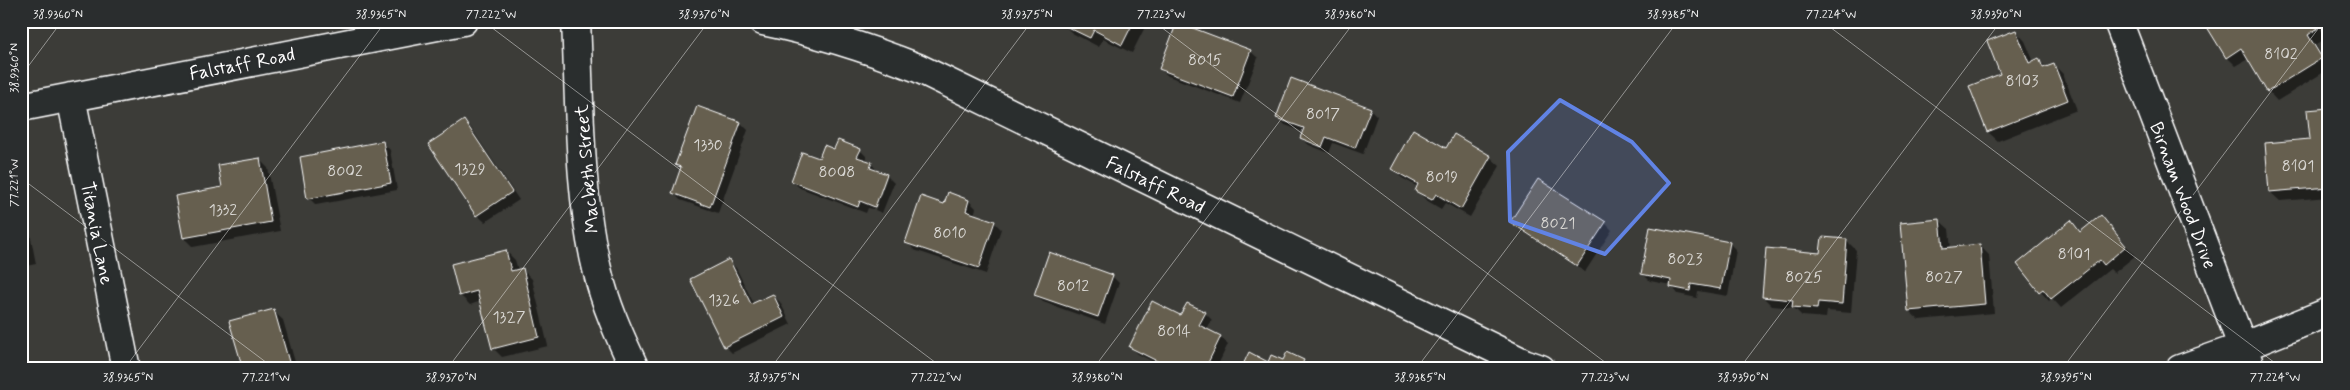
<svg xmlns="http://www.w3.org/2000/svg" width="2350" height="390" font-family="Mynerve,sans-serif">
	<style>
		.shadow { fill: #0007 }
		.building { fill: #665f4f; stroke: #fff }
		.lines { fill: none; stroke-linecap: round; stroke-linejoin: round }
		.minor-casing { stroke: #fff; stroke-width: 31 }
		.minor { stroke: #2a2d2e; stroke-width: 28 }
		.marked { fill: #6183e4; fill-opacity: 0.2; stroke: #6183e4; stroke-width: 4; stroke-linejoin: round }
		.ticks { fill: none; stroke: #fff; stroke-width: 1; stroke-opacity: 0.45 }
		.labels { text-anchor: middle; stroke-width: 5; stroke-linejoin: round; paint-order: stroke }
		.number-label { font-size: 16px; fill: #d9d7d3 }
		.street-label { font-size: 19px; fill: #fff; stroke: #2a2d2e }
		.neatline { fill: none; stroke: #fff; stroke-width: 2 }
		.ticks-label { font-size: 12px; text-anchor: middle; fill: #fff }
	</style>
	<rect width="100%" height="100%" fill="#3c3c38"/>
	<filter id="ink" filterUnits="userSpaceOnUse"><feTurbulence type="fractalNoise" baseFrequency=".02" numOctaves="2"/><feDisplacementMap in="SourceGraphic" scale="10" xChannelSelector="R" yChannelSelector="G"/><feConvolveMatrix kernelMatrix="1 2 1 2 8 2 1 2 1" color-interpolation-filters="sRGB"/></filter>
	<g filter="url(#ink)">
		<!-- shadow -->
		<path class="shadow" d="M 1063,21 L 1148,21 L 1132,53 L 1103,39 L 1099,47 L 1072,33 L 1062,23 Z
			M 1910,21 L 1938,21 L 1912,23 Z
			M 2219,21 L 2316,21 L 2326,38 L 2316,45 L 2329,69 L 2277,101 L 2268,91 L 2248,59 L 2236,66 L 2227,57 Z
			M 2016,31 L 2025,41 L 2034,62 L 2038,60 L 2047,68 L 2054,65 L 2063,74 L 2077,110 L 1998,141 L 1988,132 L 1971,86 L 2001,75 Z
			M 1250,51 L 1258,58 L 1240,103 L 1168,76 L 1160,69 Z
			M 1370,109 L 1377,116 L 1363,154 L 1333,143 L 1329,153 L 1309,145 L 1301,138 L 1304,132 L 1285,125 L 1278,117 Z
			M 2329,109 L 2329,197 L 2280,201 L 2270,192 L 2311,140 Z
			M 464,121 L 471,128 L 519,200 L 485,222 L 477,215 L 430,144 Z
			M 741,123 L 748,130 L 718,213 L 680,200 L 673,192 L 681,170 L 676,165 Z
			M 383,142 L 390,150 L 397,190 L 316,205 L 309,198 Z
			M 860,150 L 867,157 L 866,161 L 871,163 L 878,172 L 886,175 L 894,183 L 882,213 L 875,210 L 887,177 L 885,177 L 873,209 L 868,208 L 866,213 L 800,188 L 792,181 L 835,151 Z
			M 1447,150 L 1490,157 L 1500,166 L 1470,217 L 1445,203 L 1441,209 L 1426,200 L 1416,190 L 1418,187 L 1402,178 L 1392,168 Z
			M 259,159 L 268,168 L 280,231 L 193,247 L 184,238 L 224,188 Z
			M 969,201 L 976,208 L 974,215 L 994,222 L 1001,229 L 986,274 L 914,250 L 907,242 Z
			M 21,211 L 27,217 L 36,264 L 21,267 Z
			M 2101,217 L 2135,256 L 2114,273 L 2110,269 L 2061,308 L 2052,298 L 2049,301 L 2040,291 L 2018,264 L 2071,222 L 2081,233 Z
			M 1939,220 L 1949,229 L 1951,249 L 1980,246 L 1989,255 L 1994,313 L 1919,320 L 1909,311 Z
			M 1512,222 L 1605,223 L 1612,230 L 1585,272 L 1519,229 Z
			M 1847,241 L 1856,250 L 1851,313 L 1827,311 L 1826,318 L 1802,316 L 1794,308 L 1772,306 L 1763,297 L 1821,255 Z
			M 1729,243 L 1736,250 L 1728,296 L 1698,291 L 1697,298 L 1678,294 L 1671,285 L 1650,281 L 1643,274 Z
			M 506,251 L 515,260 L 518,270 L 522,269 L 532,279 L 548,346 L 502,357 L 493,348 L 481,301 L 470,305 L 460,295 Z
			M 729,261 L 736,268 L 754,304 L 772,295 L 780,302 L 791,324 L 732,353 L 725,346 Z
			M 1112,276 L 1119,283 L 1105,324 L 1043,302 L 1035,295 Z
			M 273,311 L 283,320 L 297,369 L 244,369 Z
			M 1205,313 L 1212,320 L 1207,330 L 1221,337 L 1228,344 L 1216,369 L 1168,369 L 1138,354 L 1131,347 L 1181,317 Z
			M 1303,361 L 1311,369 L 1242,369 L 1268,364 Z"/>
		<!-- building -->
		<path class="building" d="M 1062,21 L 1134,21 L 1122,45 L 1094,30 L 1090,38 L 1061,24 Z
			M 2217,21 L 2313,21 L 2318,28 L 2308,35 L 2322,58 L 2267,92 L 2241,48 L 2226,58 L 2207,27 Z
			M 1177,22 L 1251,50 L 1233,97 L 1159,69 Z
			M 2016,30 L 2029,63 L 2039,58 L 2043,68 L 2054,64 L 2068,100 L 1987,132 L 1969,86 L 2000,74 L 1987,41 Z
			M 1291,78 L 1371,108 L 1355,148 L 1326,137 L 1322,147 L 1300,138 L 1304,128 L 1276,118 Z
			M 697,106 L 741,122 L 710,207 L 672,193 L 681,167 L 675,165 Z
			M 2329,108 L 2329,187 L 2269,192 L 2265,143 L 2310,139 L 2307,110 Z
			M 464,120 L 512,192 L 476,216 L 428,144 Z
			M 1413,129 L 1446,148 L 1454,134 L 1491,156 L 1461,209 L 1436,194 L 1432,200 L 1415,191 L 1418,184 L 1391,169 Z
			M 838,140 L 861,149 L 857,157 L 872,162 L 870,168 L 887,174 L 875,207 L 860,201 L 858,207 L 791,181 L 802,152 L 819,158 L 824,145 L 834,149 Z
			M 383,141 L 391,183 L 307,199 L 300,157 Z
			M 260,158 L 271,222 L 183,238 L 175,196 L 222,187 L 218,165 Z
			M 1538,179 L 1606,222 L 1577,266 L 1510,222 Z
			M 948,192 L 969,200 L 966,211 L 995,221 L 979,268 L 905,243 L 921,196 L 944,204 Z
			M 2101,215 L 2126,246 L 2104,265 L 2100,260 L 2051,299 L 2043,289 L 2039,292 L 2017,264 L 2071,220 L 2080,232 Z
			M 1940,219 L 1943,248 L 1980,244 L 1985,304 L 1908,311 L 1900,223 Z
			M 21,225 L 27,255 L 21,256 Z
			M 1650,227 L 1730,242 L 1721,289 L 1691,284 L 1690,291 L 1670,287 L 1671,280 L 1641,274 Z
			M 1822,237 L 1847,239 L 1842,304 L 1818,302 L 1817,309 L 1792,307 L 1793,300 L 1762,297 L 1766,248 L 1820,253 Z
			M 506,250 L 511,271 L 523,268 L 539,337 L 492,349 L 477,291 L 459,296 L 451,264 Z
			M 1049,252 L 1113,275 L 1098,317 L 1034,295 Z
			M 729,259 L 751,304 L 773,294 L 784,317 L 724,347 L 690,279 Z
			M 1152,301 L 1180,315 L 1187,303 L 1206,312 L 1199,325 L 1221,336 L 1205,369 L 1173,369 L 1129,347 Z
			M 274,309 L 291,369 L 243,369 L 229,321 Z
			M 1249,352 L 1268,362 L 1271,355 L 1283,360 L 1287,352 L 1304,360 L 1300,369 L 1241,369 Z"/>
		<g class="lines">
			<defs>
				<path id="minor" d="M 576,21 C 580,102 578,191 597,269 C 605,304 620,337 635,369
					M 763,21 C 817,32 867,48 918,68 L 1524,363 L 1541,369
					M 2118,21 L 2251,369
					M 71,97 L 126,369
					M 21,107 L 463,21
					M 2180,369 L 2242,347 L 2329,312"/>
			</defs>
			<!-- minor casing -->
			<use href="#minor" class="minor-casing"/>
			<!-- minor -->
			<use href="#minor" class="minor"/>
		</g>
	</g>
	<!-- marked area -->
	<path class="marked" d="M 1560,100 L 1632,142 L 1669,183 L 1605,254 L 1510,221 L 1508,152 Z"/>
	<!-- ticks -->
	<path class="ticks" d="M 483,21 L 944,369M 1153,21 L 1614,369M 1822,21 L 2283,369M 21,76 L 62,21M 21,178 L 275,369M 124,369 L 386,21M 447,369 L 709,21M 770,369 L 1032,21M 1093,369 L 1355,21M 1416,369 L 1678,21M 1739,369 L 2001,21M 2062,369 L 2324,21"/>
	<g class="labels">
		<!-- number labels -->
		<g class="number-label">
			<text x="2281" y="59">8102</text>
			<text x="1205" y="65">8015</text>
			<text x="2022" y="86">8103</text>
			<text x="1323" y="119">8017</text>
			<text x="708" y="150">1330</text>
			<text x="2298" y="171">8101</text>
			<text x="470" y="174">1329</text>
			<text x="345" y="176">8002</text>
			<text x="837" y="177">8008</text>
			<text x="1442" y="182">8019</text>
			<text x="223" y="215">1332</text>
			<text x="1558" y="228">8021</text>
			<text x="950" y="238">8010</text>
			<text x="2074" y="259">8101</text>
			<text x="1685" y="264">8023</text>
			<text x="1804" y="282">8025</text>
			<text x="1944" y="282">8027</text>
			<text x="1073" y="291">8012</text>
			<text x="724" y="305">1326</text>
			<text x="509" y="322">1327</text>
			<text x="1174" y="336">8014</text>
		</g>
		<!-- street labels -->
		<g class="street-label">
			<text transform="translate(242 63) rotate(-11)" y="7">Falstaff Road</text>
			<text transform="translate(586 169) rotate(-95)" y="7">Macbeth Street</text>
			<text transform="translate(1156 184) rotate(26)" y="7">Falstaff Road</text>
			<text transform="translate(2184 195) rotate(69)" y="7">Birnam Wood Drive</text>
			<text transform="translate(98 233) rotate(79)" y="7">Titania Lane</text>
		</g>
	</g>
	<!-- margin -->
	<rect width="2350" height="390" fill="none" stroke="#2a2d2e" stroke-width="55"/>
	<rect x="28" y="28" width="2294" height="334" class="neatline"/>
	<g class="ticks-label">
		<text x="58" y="18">38.9360°N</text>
		<text x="381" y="18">38.9365°N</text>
		<text x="491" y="18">77.222°W</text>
		<text x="704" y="18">38.9370°N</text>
		<text x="1027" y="18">38.9375°N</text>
		<text x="1161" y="18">77.223°W</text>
		<text x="1350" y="18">38.9380°N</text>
		<text x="1673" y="18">38.9385°N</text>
		<text x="1831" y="18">77.224°W</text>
		<text x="1996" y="18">38.9390°N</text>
		<text transform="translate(14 68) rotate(-90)" y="4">38.9360°N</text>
		<text transform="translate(14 183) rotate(-90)" y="4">77.221°W</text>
		<text x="128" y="381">38.9365°N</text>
		<text x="266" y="381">77.221°W</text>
		<text x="451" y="381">38.9370°N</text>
		<text x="774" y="381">38.9375°N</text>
		<text x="936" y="381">77.222°W</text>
		<text x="1097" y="381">38.9380°N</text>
		<text x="1420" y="381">38.9385°N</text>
		<text x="1605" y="381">77.223°W</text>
		<text x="1743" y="381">38.9390°N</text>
		<text x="2066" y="381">38.9395°N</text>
		<text x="2275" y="381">77.224°W</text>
	</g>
</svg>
